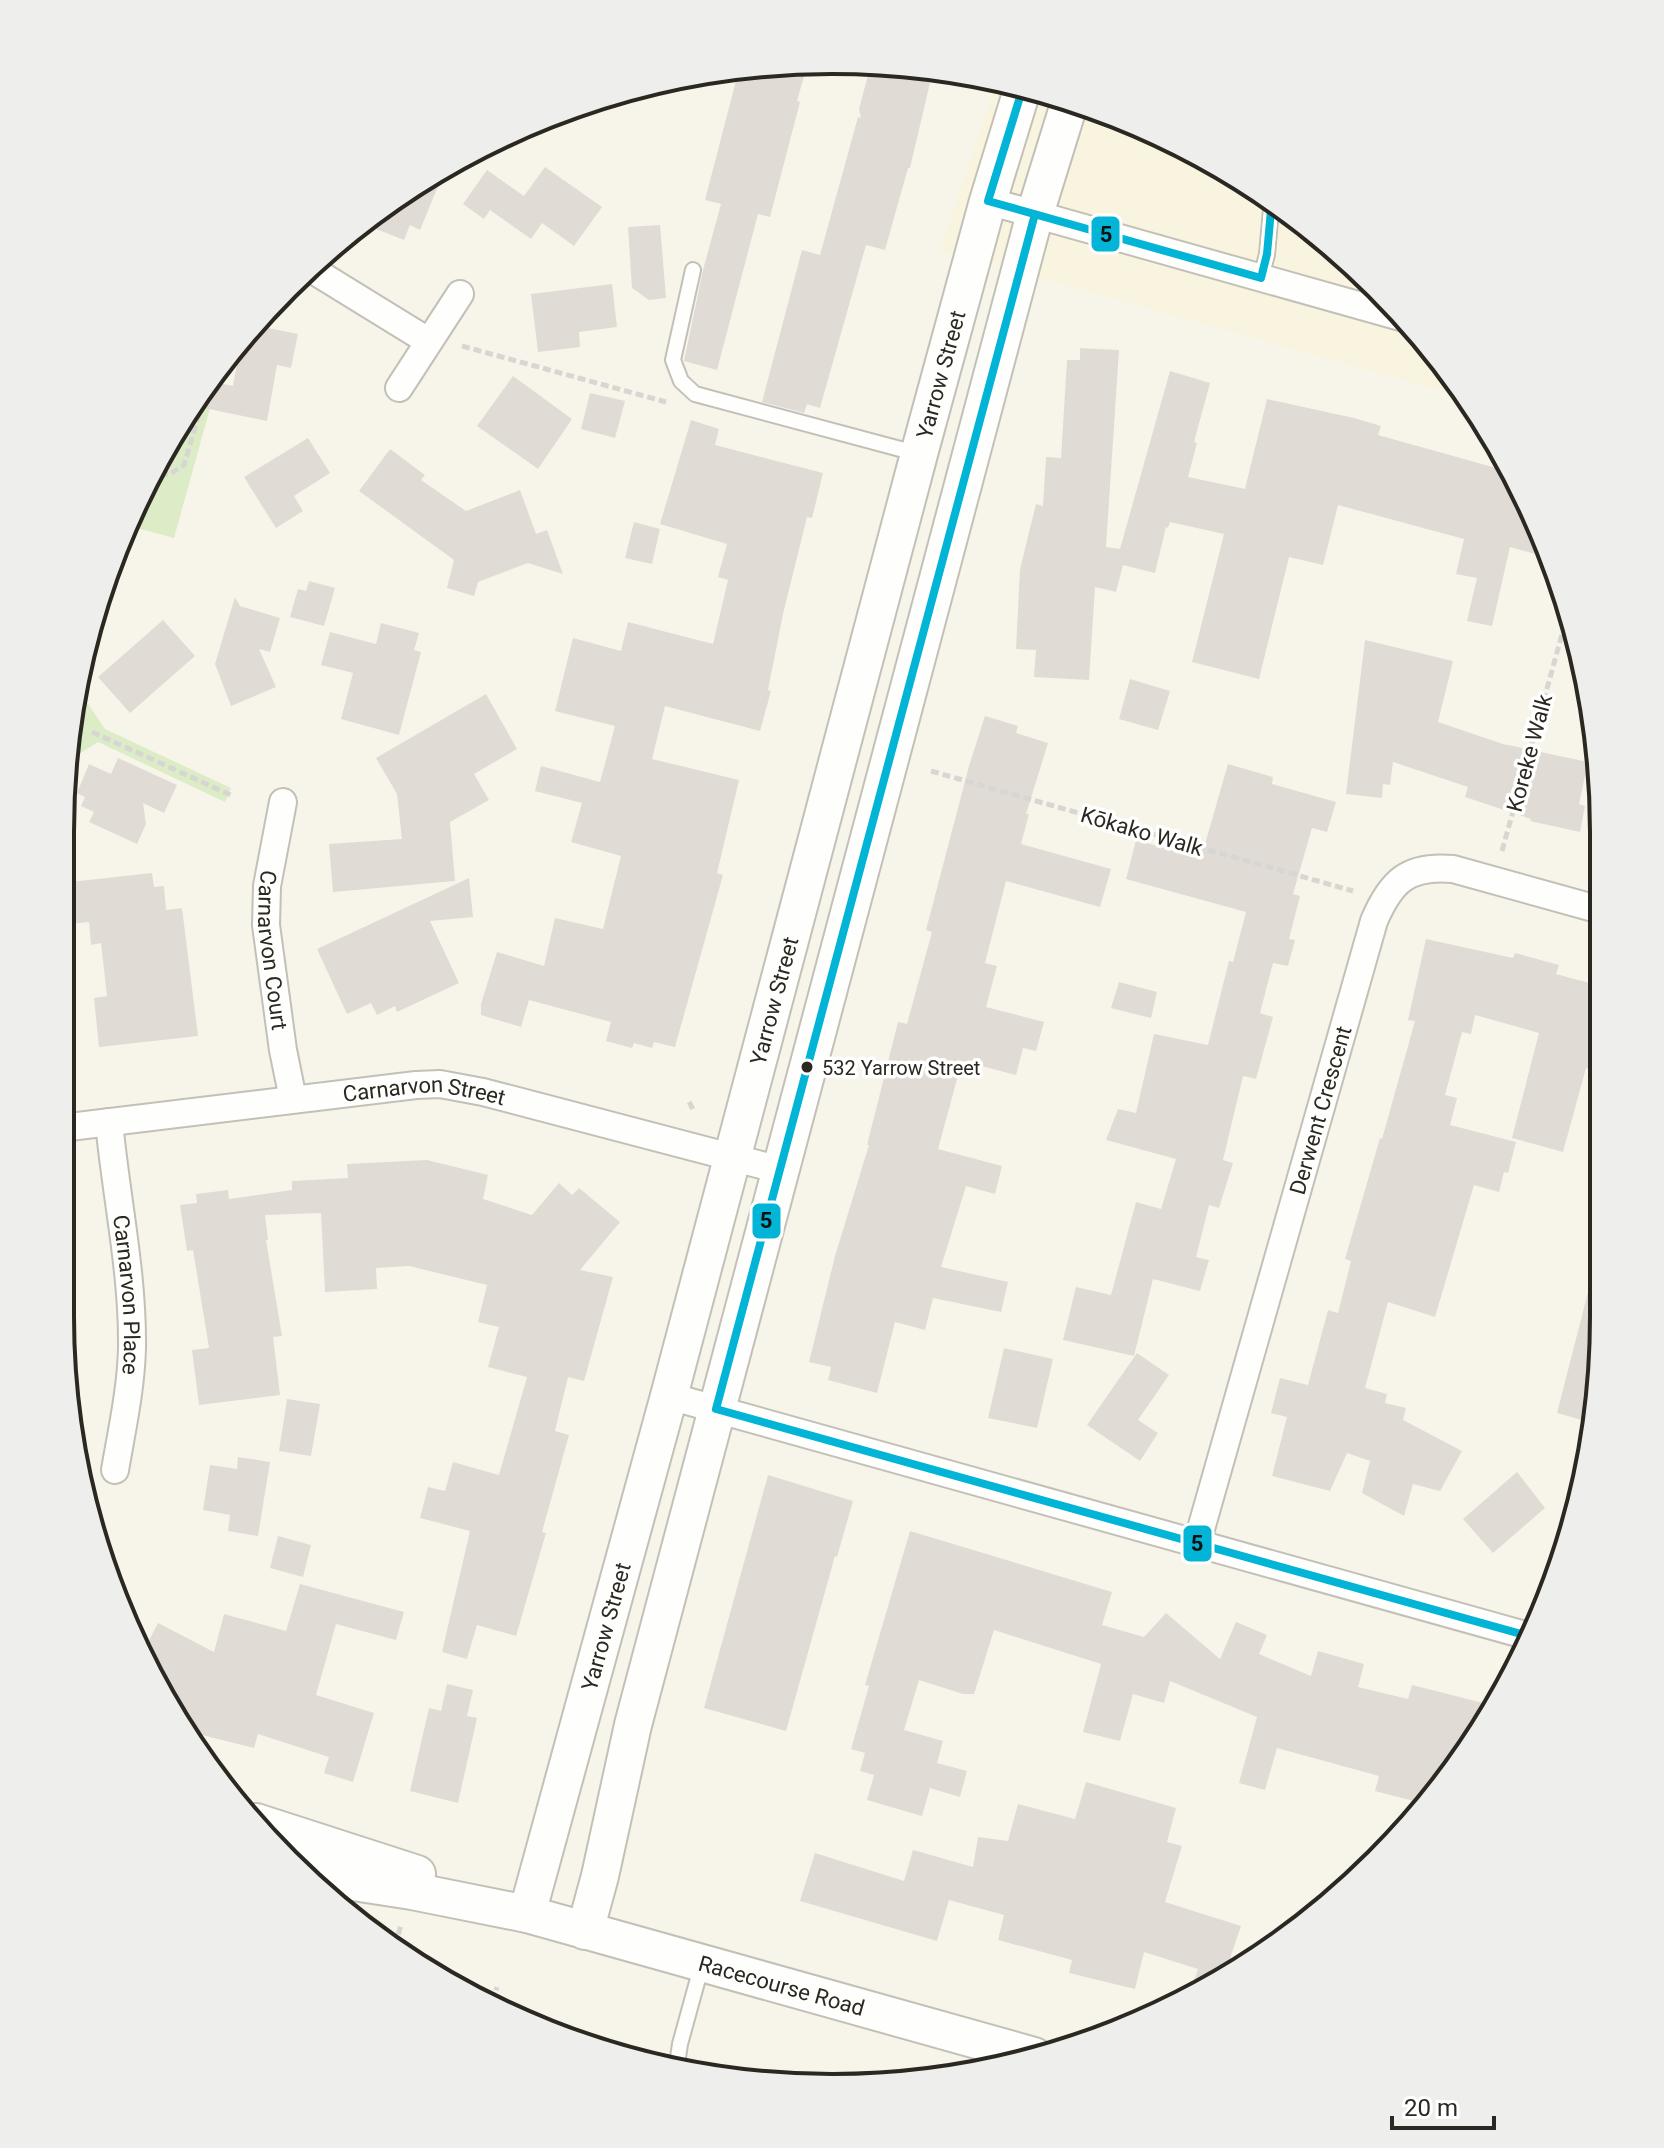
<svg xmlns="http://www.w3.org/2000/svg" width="1664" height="2148" font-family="Roboto,sans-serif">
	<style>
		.built { fill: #f8f4df }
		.green { fill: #dcecc7 }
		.building { fill: #e0dcd5 }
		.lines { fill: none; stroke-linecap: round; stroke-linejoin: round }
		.lane-casing { stroke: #c2c0b7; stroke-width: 18 }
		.street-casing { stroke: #c2c0b7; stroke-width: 30 }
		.secondary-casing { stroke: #c2c0b7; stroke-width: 40 }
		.path { stroke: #d7d6d2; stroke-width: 5; stroke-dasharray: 8 4; stroke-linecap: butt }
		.lane { stroke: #fefefc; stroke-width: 14 }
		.street { stroke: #fefefc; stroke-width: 26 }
		.secondary { stroke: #fefefc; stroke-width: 36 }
		.bus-1-casing { stroke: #fff; stroke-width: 14 }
		.bus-1 { stroke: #02b4d5; stroke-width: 8 }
		.bus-dot { fill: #2a2821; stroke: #fff; stroke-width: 3 }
		.labels { text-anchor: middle; stroke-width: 7; stroke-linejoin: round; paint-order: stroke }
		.bus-label { font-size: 20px; fill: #2a2821; stroke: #fff; text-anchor: start }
		.street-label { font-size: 22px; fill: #2a2821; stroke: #fff }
		.rim { fill: none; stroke: #2a2821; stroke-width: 4 }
		.line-badge { stroke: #fff; stroke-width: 3 }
		.pale-badge-label { font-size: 22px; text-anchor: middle; font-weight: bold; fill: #111 }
	</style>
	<rect width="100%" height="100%" fill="#f7f5ea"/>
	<!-- built -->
	<path class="built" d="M 997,79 L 1128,119 L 1261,190 L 1378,286 L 1470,399 L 940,250 Z"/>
	<!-- green -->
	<path class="green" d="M 224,358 L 174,538 L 133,527 L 84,698 L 105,729 L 231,788 L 225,802 L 98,742 L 66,762 L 101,584 L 172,451 L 182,445 L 190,418 Z"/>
	<!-- building -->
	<path class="building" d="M 808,62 L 797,101 L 800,102 L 770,217 L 758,214 L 717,370 L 684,361 L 703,270 L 721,204 L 705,200 L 739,69 Z
		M 871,64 L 933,70 L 910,168 L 908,168 L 885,250 L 866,245 L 820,408 L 807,404 L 804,413 L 762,402 L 802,250 L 820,255 L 858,117 L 861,118 L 859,109 Z
		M 446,167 L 420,230 L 410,225 L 404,240 L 366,225 L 403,190 Z
		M 545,167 L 602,207 L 574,246 L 542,223 L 531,239 L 490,210 L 484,219 L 463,204 L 487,170 L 524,196 Z
		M 660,225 L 666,298 L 649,300 L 632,288 L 628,227 Z
		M 612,284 L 617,327 L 579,332 L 580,347 L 538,352 L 531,294 Z
		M 258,326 L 298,334 L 291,368 L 277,365 L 267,421 L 204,408 L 209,381 L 233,386 L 241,342 Z
		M 1080,348 L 1119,350 L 1106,547 L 1120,549 L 1170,371 L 1210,383 L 1194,442 L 1197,443 L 1188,477 L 1245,489 L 1267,399 L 1354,418 L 1381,426 L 1378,435 L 1507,471 L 1550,558 L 1510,547 L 1492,626 L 1467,621 L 1477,578 L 1456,574 L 1464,539 L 1338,505 L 1323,565 L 1289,557 L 1259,679 L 1192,662 L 1224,534 L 1170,522 L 1168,528 L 1166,527 L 1155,573 L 1123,565 L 1116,592 L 1095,587 L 1089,680 L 1034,677 L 1036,650 L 1016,649 L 1020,569 L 1036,504 L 1043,506 L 1046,457 L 1061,458 L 1067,360 L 1080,360 Z
		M 513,376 L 572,419 L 538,469 L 477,426 Z
		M 590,393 L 625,401 L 615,438 L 581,429 Z
		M 691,420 L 719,429 L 715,445 L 823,473 L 812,518 L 807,517 L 783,614 L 768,690 L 771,691 L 760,731 L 665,706 L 652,759 L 739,780 L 717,873 L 723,875 L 675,1047 L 654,1042 L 652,1048 L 634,1043 L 632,1048 L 606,1041 L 611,1022 L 529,1000 L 521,1027 L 481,1015 L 481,1004 L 497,952 L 544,966 L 555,918 L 603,929 L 621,856 L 571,842 L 582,803 L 535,791 L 541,766 L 600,782 L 615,726 L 555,711 L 573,638 L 621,651 L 628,622 L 713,644 L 728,580 L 718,577 L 727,544 L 660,524 Z
		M 308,438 L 330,473 L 294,496 L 303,511 L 276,528 L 244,477 Z
		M 390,449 L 425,475 L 421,480 L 466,511 L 520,490 L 536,534 L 547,530 L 563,574 L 528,563 L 478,582 L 474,596 L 447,588 L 454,560 L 359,491 Z
		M 634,522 L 660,529 L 652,564 L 625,558 Z
		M 309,581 L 335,588 L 324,626 L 290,617 L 298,589 L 306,591 Z
		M 235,597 L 240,606 L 280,618 L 270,652 L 259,649 L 276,687 L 231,706 L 215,664 Z
		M 163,620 L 195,656 L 130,713 L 98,677 Z
		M 381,623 L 419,633 L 414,650 L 421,652 L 399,735 L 341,719 L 353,673 L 321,665 L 330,632 L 376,644 Z
		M 1365,640 L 1453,661 L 1438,722 L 1503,744 L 1588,762 L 1579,804 L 1585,806 L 1580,832 L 1530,821 L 1531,819 L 1465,797 L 1468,787 L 1393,762 L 1390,785 L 1383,784 L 1382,798 L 1346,794 Z
		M 1130,679 L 1170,691 L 1158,730 L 1119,719 Z
		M 486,694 L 517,749 L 474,774 L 489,800 L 450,822 L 455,881 L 333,892 L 329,844 L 402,839 L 397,794 L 376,758 Z
		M 985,716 L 1018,726 L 1016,733 L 1048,743 L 1026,814 L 1029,814 L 1021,844 L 1111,869 L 1100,907 L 1006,881 L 985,963 L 997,966 L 986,1007 L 1044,1022 L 1036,1051 L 1023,1048 L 1016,1075 L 962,1061 L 938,1149 L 1002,1166 L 995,1194 L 966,1186 L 941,1267 L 1008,1282 L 1001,1312 L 933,1298 L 925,1330 L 895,1322 L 877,1393 L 828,1380 L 831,1367 L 809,1362 L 835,1256 L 869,1145 L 867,1145 L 898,1022 L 907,1024 L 932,932 L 926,930 L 969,766 Z
		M 118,758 L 177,785 L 164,813 L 143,803 L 146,824 L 137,844 L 89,822 L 94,812 L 81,806 L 85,797 L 77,793 L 89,764 L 111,774 Z
		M 1228,764 L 1273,777 L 1272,784 L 1336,802 L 1327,832 L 1312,828 L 1293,894 L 1300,896 L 1289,939 L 1295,940 L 1288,966 L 1273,963 L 1260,1013 L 1273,1017 L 1256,1079 L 1243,1076 L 1223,1160 L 1233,1163 L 1219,1208 L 1209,1205 L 1196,1257 L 1209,1260 L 1200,1291 L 1153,1279 L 1134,1356 L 1063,1340 L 1076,1287 L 1111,1295 L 1136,1202 L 1161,1209 L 1176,1159 L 1106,1140 L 1118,1109 L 1136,1113 L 1154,1034 L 1208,1045 L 1229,961 L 1233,962 L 1246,912 L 1126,879 L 1136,840 L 1201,858 Z
		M 152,873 L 154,887 L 164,886 L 166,910 L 182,908 L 198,1036 L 99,1047 L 94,998 L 107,996 L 101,943 L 91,945 L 89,922 L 61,925 L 61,883 Z
		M 469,878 L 473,917 L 430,921 L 459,983 L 397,1012 L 395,1006 L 377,1015 L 371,1003 L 347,1014 L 317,949 Z
		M 1426,939 L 1513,958 L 1515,953 L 1559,965 L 1556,974 L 1597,985 L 1597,1071 L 1586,1068 L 1563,1152 L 1512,1138 L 1539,1033 L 1475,1015 L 1471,1034 L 1462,1032 L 1445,1095 L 1457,1098 L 1450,1125 L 1516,1142 L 1508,1173 L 1504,1172 L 1499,1192 L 1474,1185 L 1435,1317 L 1388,1302 L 1365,1388 L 1387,1394 L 1385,1403 L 1406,1408 L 1403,1420 L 1462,1451 L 1440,1491 L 1413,1484 L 1404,1516 L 1362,1493 L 1370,1461 L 1347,1453 L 1330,1491 L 1272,1476 L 1287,1417 L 1271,1413 L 1280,1378 L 1308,1385 L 1328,1310 L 1338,1313 L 1351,1261 L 1345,1259 L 1380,1138 L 1382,1139 L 1415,1021 L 1408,1020 Z
		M 1119,982 L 1157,992 L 1151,1018 L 1111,1008 Z
		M 427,1160 L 488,1175 L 483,1199 L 532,1215 L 559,1183 L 572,1195 L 579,1188 L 620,1222 L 580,1270 L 613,1277 L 584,1381 L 568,1377 L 555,1431 L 569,1435 L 542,1532 L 546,1533 L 516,1636 L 477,1625 L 467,1659 L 442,1652 L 470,1531 L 420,1518 L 428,1487 L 445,1491 L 453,1462 L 499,1475 L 527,1377 L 488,1367 L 499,1327 L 478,1322 L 487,1285 L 409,1266 L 376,1268 L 377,1289 L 325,1292 L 321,1213 L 265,1215 L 268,1240 L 266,1240 L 282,1336 L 273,1337 L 280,1395 L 199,1405 L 192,1350 L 209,1348 L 193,1250 L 187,1251 L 180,1205 L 197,1203 L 196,1194 L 228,1190 L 229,1199 L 292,1190 L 292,1181 L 348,1178 L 347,1164 Z
		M 1588,1292 L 1597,1293 L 1596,1424 L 1557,1413 Z
		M 1004,1348 L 1053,1359 L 1037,1428 L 988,1418 Z
		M 1137,1353 L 1169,1375 L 1138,1420 L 1158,1433 L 1140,1461 L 1087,1425 Z
		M 287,1399 L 320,1404 L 311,1456 L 279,1451 Z
		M 238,1457 L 270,1462 L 258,1536 L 228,1531 L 230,1515 L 203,1510 L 210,1465 L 237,1469 Z
		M 1517,1472 L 1545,1508 L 1493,1553 L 1463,1519 Z
		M 768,1475 L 853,1501 L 837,1557 L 835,1556 L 786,1731 L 704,1708 Z
		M 910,1531 L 1112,1592 L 1102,1625 L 1144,1637 L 1166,1613 L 1220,1659 L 1236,1622 L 1267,1635 L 1259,1654 L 1311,1676 L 1318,1651 L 1364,1664 L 1358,1687 L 1408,1699 L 1412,1685 L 1495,1706 L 1474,1745 L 1425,1804 L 1375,1791 L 1379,1776 L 1277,1748 L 1265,1790 L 1239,1783 L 1257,1717 L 1170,1681 L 1164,1703 L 1133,1694 L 1120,1741 L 1083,1732 L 1101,1664 L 994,1630 L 974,1694 L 963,1694 L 919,1680 L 904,1730 L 943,1741 L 937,1763 L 967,1771 L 960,1797 L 930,1788 L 922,1816 L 867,1800 L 874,1775 L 860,1771 L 865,1753 L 851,1749 L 869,1686 L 865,1685 Z
		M 278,1536 L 311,1545 L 303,1577 L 270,1568 Z
		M 300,1584 L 404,1612 L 396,1640 L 336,1624 L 316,1695 L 374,1713 L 353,1782 L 324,1773 L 329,1757 L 258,1734 L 254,1748 L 186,1731 L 164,1702 L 143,1652 L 158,1623 L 214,1652 L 224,1614 L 286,1631 Z
		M 447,1684 L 473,1690 L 467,1716 L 477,1718 L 458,1803 L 410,1791 L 429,1708 L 441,1711 Z
		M 1086,1782 L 1176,1808 L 1167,1842 L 1182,1846 L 1165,1902 L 1241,1926 L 1224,1976 L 1190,1993 L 1198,1969 L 1144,1952 L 1135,1989 L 1069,1973 L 1072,1960 L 998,1940 L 1004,1915 L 949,1900 L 937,1941 L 800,1901 L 815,1853 L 904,1881 L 913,1850 L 973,1867 L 978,1837 L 1008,1841 L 1018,1804 L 1075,1819 Z"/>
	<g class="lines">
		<defs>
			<path id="lane" d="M 693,270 L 673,360 L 681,381 L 695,394 L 919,454
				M 1261,278 L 1267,254 L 1272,199
				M 676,2071 L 680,2044 L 702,1964"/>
			<g id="street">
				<path d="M 988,201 L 1404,318"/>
				<path d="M 316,272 L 428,341"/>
				<path d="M 399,388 L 460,294"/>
				<path id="s1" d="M 283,802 L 267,886 L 266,925 L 283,1050 L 293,1099"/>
				<path id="s2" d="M 109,1122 C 116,1197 133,1272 132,1348 C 131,1389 122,1429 115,1470"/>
				<path id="s3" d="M 61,1128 L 416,1085 L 440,1084 L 483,1092 L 780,1170"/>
				<path d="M 669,1396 L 1532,1637"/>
				<path id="s4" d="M 1197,1543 L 1374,921 C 1391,881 1408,865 1453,869 L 1597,909"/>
			</g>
			<g id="secondary">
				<path d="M 256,1822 L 417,1874"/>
				<path id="s5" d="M 301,1874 L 412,1891 L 527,1914 L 1034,2056"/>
				<path id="s6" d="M 527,1914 L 669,1396 L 919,454 L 988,201 L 1023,87"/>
				<path d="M 585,1931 L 600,1876 L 633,1725 L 1035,214 L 1070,101"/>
			</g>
		</defs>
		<!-- lane casing -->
		<use href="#lane" class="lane-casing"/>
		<!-- street casing -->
		<use href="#street" class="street-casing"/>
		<!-- secondary casing -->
		<use href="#secondary" class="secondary-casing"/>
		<!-- path -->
		<path class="path" d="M 462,346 L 666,402
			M 160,473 L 168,475 L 184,465 L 208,384
			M 92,732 L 233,796
			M 931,771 L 1353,891
			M 1502,851 L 1569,609
			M 689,1102 L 693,1109
			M 395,1946 L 401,1925
			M 493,2002 L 497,1987"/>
		<!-- lane -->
		<use href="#lane" class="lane"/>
		<!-- street -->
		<use href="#street" class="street"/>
		<!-- secondary -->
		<use href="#secondary" class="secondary"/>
		<defs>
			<path id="bus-1" d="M 1023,87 L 988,201 L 1261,278 L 1267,254 L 1272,199
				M 1035,214 L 716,1409 L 1532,1637"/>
		</defs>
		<!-- bus-1 casing -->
		<use href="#bus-1" class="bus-1-casing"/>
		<!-- bus-1 -->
		<use href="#bus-1" class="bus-1"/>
	</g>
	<!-- markers -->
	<circle class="bus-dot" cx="807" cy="1067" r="7"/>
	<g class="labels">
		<!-- bus labels -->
		<g class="bus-label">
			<text x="822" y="1075">532 Yarrow Street</text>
		</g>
		<!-- street labels -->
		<g class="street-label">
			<text dy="8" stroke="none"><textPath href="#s6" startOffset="1594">Yarrow Street</textPath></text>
			<text transform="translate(1529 753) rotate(-75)" y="8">Koreke Walk</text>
			<text transform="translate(1142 831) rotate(16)" y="8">Kōkako Walk</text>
			<text dy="8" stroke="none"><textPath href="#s1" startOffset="150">Carnarvon Court</textPath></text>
			<text dy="8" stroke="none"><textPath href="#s6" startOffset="946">Yarrow Street</textPath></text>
			<text dy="8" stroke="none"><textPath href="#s3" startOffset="366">Carnarvon Street</textPath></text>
			<text dy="8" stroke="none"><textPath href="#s4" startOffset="450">Derwent Crescent</textPath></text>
			<text dy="8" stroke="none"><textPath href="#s2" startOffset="174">Carnarvon Place</textPath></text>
			<text dy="8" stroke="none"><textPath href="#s6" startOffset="298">Yarrow Street</textPath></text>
			<text dy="8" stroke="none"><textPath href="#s5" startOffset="494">Racecourse Road</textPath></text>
		</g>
	</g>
	<!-- crop -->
	<path d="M0 0H1664V2148H0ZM832 74H832A758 758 0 0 1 1590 832V1316A758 758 0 0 1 832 2074H832A758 758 0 0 1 74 1316V832A758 758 0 0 1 832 74Z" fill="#eeeeed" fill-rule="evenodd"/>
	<path class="rim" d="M832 74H832A758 758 0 0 1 1590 832V1316A758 758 0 0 1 832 2074H832A758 758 0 0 1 74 1316V832A758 758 0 0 1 832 74Z"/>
	<g class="line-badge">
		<rect x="1090" y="215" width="31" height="38" rx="8" fill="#02b4d5"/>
		<rect x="751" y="1202" width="31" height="38" rx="8" fill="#02b4d5"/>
		<rect x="1182" y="1524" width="31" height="39" rx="8" fill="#02b4d5"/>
	</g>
	<g class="pale-badge-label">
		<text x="1106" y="242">5</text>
		<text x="766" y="1228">5</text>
		<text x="1197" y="1551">5</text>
	</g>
	<!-- scale -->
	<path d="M1392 2116v12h102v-12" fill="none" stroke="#2a2821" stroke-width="4"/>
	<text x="1404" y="2116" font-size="24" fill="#2a2821" stroke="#ffffff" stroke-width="6" paint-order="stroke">20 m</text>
</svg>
